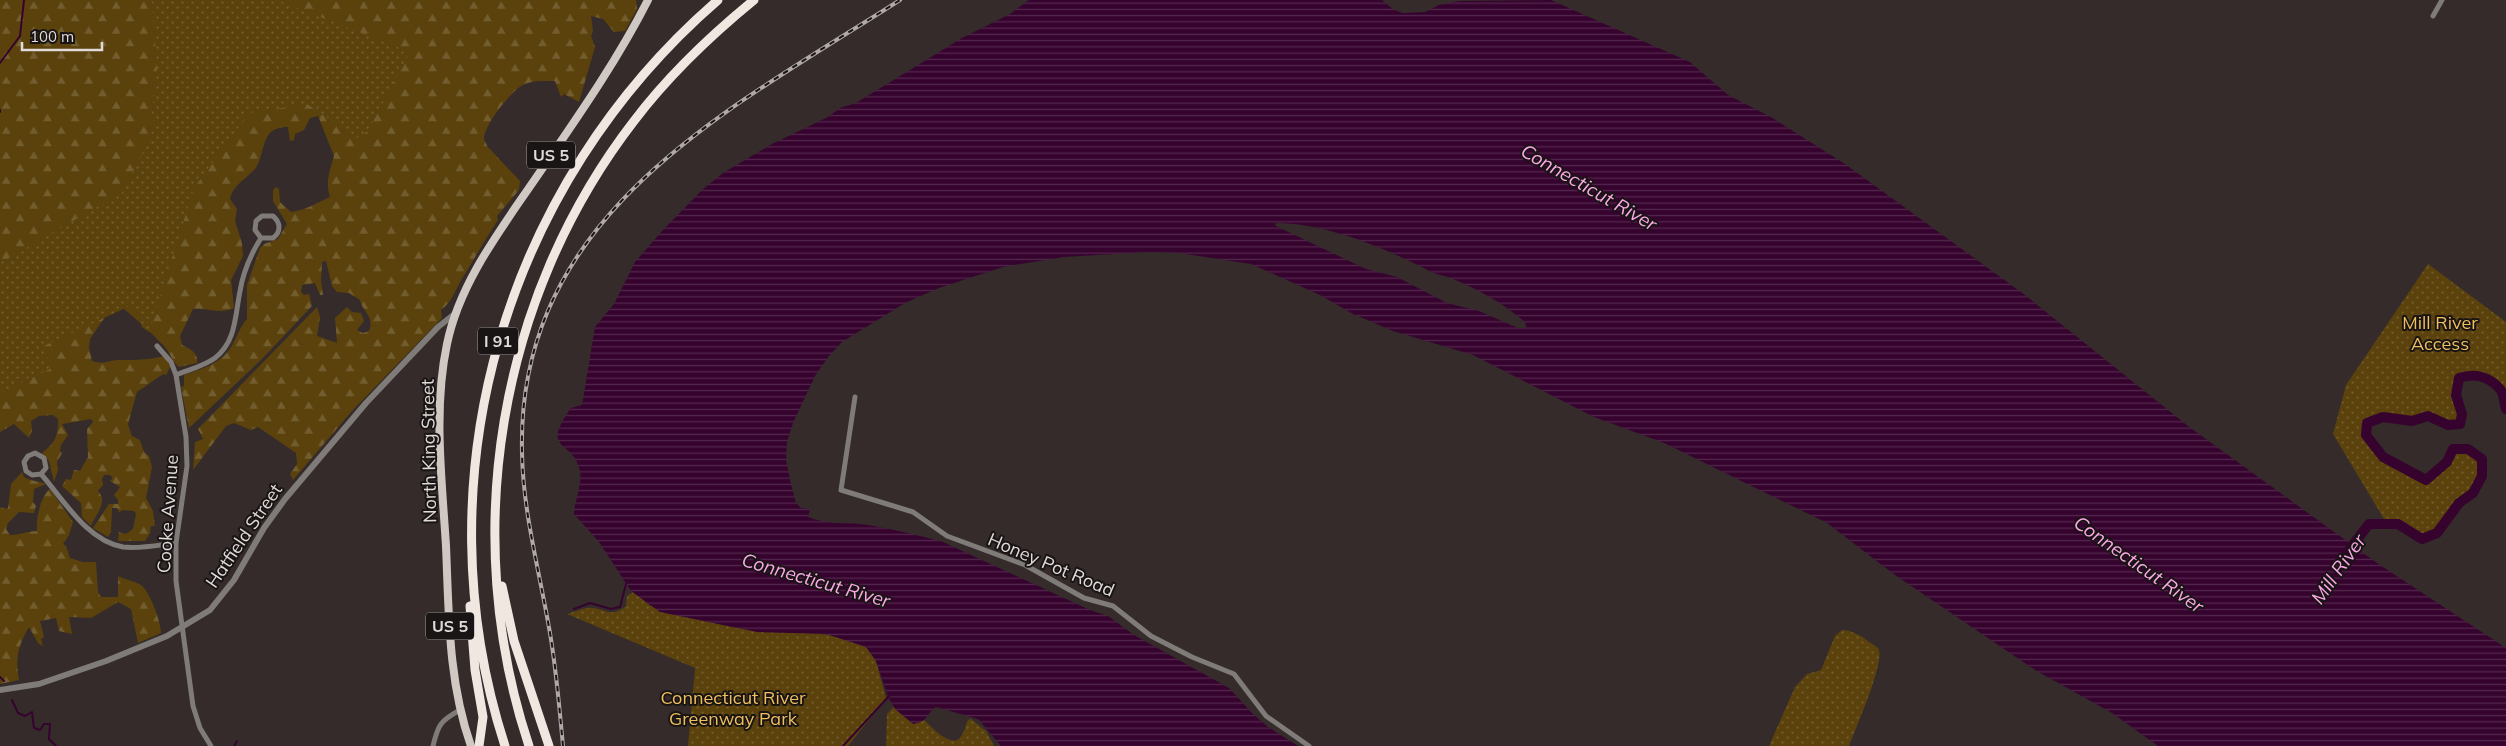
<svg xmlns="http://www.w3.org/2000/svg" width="2506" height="746" font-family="Mulish,sans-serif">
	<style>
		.forest { fill: url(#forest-firs) }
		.park { fill: url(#park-dots) }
		.water { fill: url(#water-rules); fill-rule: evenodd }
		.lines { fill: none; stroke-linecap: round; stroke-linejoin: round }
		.stream { stroke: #36032f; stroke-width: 2 }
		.river { stroke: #36032f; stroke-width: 10 }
		.minor { stroke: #7f7b78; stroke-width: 5 }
		.tertiary { stroke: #7f7b78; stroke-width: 6 }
		.primary { stroke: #d0c9c3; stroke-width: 8 }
		.motorway { stroke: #f1e7e1; stroke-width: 9 }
		.rail-casing { stroke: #b0a9a8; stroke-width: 4 }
		.rail { stroke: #191514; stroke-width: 2; stroke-dasharray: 5.5; stroke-linecap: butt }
		.labels { text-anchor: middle; stroke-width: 4; stroke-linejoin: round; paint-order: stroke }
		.shield { fill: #191514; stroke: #a49f9e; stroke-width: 1 }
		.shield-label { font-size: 16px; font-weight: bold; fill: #e0dad9 }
		.park-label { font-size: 18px; fill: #efbe5d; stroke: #191514 }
		.street-label { font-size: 18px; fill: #e0dad9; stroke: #191514 }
		.water-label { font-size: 19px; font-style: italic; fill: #fba7e8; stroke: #191514 }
	</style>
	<defs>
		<pattern id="forest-firs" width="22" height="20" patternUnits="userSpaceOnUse" patternTransform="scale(1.25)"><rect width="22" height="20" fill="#5b420c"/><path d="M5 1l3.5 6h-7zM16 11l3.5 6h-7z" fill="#725d2f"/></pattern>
		<pattern id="park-dots" width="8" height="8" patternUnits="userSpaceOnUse" patternTransform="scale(1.25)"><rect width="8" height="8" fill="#5b420c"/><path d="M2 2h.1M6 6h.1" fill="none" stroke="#725d2f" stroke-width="1.8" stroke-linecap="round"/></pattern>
		<pattern id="water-rules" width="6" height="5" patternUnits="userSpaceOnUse" patternTransform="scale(1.25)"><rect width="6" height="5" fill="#36032f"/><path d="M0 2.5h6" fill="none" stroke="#53274d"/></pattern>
	</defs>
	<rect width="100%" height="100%" fill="#342b2a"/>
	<!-- forest -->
	<path class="forest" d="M 0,0 L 636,0 L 637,9 L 625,31 L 614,32 L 603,19 L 591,16 L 593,31 L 591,36 L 595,47 L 579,102 L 564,94 L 561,97 L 555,81 C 543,81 535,80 525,84 C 513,88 483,126 484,139 C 484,140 487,144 487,146 L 520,181 L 519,190 L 497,216 L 498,220 C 486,238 476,256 465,274 C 456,286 454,301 441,310 L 442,318 L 352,411 L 293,480 L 290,474 L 297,464 L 296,453 L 258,427 L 251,430 L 234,423 L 226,426 L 193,470 L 195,442 L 203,439 L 198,429 L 317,307 L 320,317 L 317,336 L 337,343 L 335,318 L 347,307 L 352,312 L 361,313 L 364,321 L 357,330 L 363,333 L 369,331 C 375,317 362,311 360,300 L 349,293 L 337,292 L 332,286 L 326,261 L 322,262 L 321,281 L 323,295 L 320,295 L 315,283 L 302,285 L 301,292 L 304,295 L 309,294 L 312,306 L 262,359 L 189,428 L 181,387 L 184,386 L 184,375 C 201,369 221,364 231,347 C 237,338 239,328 247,319 L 247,285 L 260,248 L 264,244 L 278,239 L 287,224 L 273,201 L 273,190 L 276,187 L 279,189 L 280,202 L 291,212 C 306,210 317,203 330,197 C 325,181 330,171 334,156 L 318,116 L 310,118 L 304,130 L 295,134 L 294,140 L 290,141 L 288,127 C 282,127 274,128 270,133 C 261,143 263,159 255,169 C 246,179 233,185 230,199 L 237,209 L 235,221 L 242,243 L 243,256 L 231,280 L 234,308 C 220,315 208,307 193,309 L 180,336 L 182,345 C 190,349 199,353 197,363 L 179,367 C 172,361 170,352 163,345 C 151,332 137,320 123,308 L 107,314 L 90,339 L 89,348 L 92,361 C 107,365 107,360 120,360 C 136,360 149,360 165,356 L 170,367 L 166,375 L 163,374 L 137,392 L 128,424 L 132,436 L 140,440 L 144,452 L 149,456 L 152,467 L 146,498 L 153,511 L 155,526 L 151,526 L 150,533 L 145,541 L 118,541 L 119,532 L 126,534 L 133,529 L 136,514 L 134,511 L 123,510 L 119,512 L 117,508 L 112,508 L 111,532 L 108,537 L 93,528 L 109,504 L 118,504 L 118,500 L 114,495 L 120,487 L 110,481 L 113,478 L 110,475 L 104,475 L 102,479 L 103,485 L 98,491 C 109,503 95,514 91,526 L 82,517 L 81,503 L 62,486 L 66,479 L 71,480 L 74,470 L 80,471 L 88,457 L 87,429 L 93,422 L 91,419 L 62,424 L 68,435 L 61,445 L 60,451 L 62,453 L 57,462 L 58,470 L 54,482 L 49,461 L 42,453 C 56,442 58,436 58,419 L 53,415 L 39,416 L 31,421 L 32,431 L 29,438 L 14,424 L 0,432 Z
		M 22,472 L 24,477 C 30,481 39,481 46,484 L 34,489 L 33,502 L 36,506 L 34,513 L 19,512 L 8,523 L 6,529 L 10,535 C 20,535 27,531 37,531 C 36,519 40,497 50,489 L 73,522 L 69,535 L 63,544 L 66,546 L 70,558 L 83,562 L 96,562 L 98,592 L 101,597 L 118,597 L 118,576 C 125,580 135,581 141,585 C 150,592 161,622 161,633 L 138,643 L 131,609 L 118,602 L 91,618 L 69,617 L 72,634 L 59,631 L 56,618 L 40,621 L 44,637 L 41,639 L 43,646 L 38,643 L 29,627 C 18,645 15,659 19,680 L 0,684 L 0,507 L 6,509 L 8,508 L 11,484 Z"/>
	<!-- park -->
	<path class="park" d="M 152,0 L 277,0 L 410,52 L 368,131 L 357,138 L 307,104 L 249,113 L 194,188 L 149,332 L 142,327 L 134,304 L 42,347 L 52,368 L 0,393 L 0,263 L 123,192 L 149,140 L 154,125 L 152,112 L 157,68 Z
		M 2428,264 L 2506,322 L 2506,409 C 2504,403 2504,393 2500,389 C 2489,376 2474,372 2459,379 L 2456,395 L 2462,414 L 2460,424 L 2448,425 L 2428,416 L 2412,421 L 2383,417 L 2367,423 L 2366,435 L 2383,457 L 2425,480 L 2447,462 L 2453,449 L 2468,449 L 2482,459 L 2482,476 L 2473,493 L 2459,503 L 2437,533 L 2422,539 L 2398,524 L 2387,524 L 2333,434 L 2346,385 Z
		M 635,591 L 649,605 L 667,613 L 732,627 L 831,635 L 863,645 L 871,652 L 876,661 L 886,698 L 848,746 L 688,746 L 695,668 L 567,614 C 574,612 581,609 587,608 C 603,606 609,620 626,606 L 627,596 Z
		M 1842,630 C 1850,630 1857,634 1864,638 C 1868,642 1876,645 1879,650 C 1884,664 1855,730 1849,746 L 1769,746 L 1795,687 L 1807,674 L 1821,670 L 1835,636 Z
		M 904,696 C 912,706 943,746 957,740 C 964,736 965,726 968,720 L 971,719 L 986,731 L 994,746 L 886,746 L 887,714 Z"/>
	<!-- water -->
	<path class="water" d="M 1029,0 L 1382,0 L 1394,10 L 1403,13 L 1425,12 L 1439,5 L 1459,1 L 1551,0 L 1690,62 L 1728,95 L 1771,117 L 1845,164 L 2025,295 L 2188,426 L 2377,563 L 2506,648 L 2506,746 L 2158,746 L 2112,713 L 2035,670 L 1895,575 L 1827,523 L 1664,443 L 1594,417 L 1473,355 L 1393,331 L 1353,314 L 1320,295 L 1251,264 L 1179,253 L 1149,252 L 1064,257 L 1003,267 L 939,288 L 905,303 L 842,342 L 828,357 L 815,376 L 793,423 L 787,442 L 786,460 L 791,484 L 796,503 L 801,508 L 810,509 L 808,517 C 827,525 847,522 868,525 C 893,529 918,535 943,542 L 1090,610 L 1108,616 L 1134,635 L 1229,688 L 1252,713 L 1268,727 L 1298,746 L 1001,746 L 978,719 L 936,707 C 925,714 930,721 913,724 L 895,709 L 888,697 L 876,661 L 866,647 L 826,634 L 757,632 L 660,612 L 631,591 L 599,542 L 574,514 C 575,500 582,485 580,471 C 573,438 539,453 571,408 L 582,405 L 595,327 L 614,304 L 635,262 L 662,231 L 702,190 L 723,173 L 772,144 L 828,117 L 840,108 L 856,103 L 962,38 L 1010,14 ZM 1276,223 C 1326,223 1388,249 1431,272 C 1438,275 1446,276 1453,279 C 1478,289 1504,304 1525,322 L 1526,328 L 1518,328 L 1479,311 L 1447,303 L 1397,277 L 1366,269 L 1280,228 L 1275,225 Z"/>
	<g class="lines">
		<!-- stream -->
		<path class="stream" d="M 0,63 L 20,36 L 24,0
			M 0,110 L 0,112
			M 574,609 L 590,603 L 611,609 L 620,607 L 626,584
			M 0,677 L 4,681
			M 12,700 L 18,713 L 25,716 L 32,712 L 34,728 L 40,730 L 44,724 L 50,724 L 49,739 L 56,746
			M 234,746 L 237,741
			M 843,746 L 889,696"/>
		<!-- river -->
		<path class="river" d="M 2345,555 L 2369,524 L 2398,524 L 2422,539 L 2437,533 L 2459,503 L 2473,493 L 2482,476 L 2482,459 L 2468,449 L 2453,449 L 2447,462 L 2426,480 L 2383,457 L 2366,435 L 2367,423 L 2383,417 L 2412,421 L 2428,416 L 2448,425 L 2460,424 L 2462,414 L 2456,395 L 2459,378 C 2474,373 2489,376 2500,389 C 2504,393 2504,403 2506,409"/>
		<!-- minor -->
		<path class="minor" d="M 2433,16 L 2442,0
			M 157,346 L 171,362 L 176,375 L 186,437 L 187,466 L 176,543 L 176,581 L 193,706 L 200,728 L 211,746
			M 176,375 C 188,370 204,366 215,358 C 236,342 235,316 240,291 C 243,273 251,254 261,238 L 273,238 C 281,232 281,223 273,216 L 262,216 L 256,221 L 255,230 L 261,238
			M 855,397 L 841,490 L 913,512 L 947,536 L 1025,565 L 1084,598 L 1113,606 L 1151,636 L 1192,657 L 1234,674 L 1266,716 L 1309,746
			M 41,474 L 32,475 L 26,471 L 24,462 L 28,456 L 35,453 L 44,458 L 46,468 L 41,474 C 63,499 87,541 123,547 C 140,549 159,545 176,543
			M 433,746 C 438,725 440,721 460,710"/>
		<!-- tertiary -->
		<path class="tertiary" d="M 0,690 L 39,684 L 106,661 L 167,636 L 210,610 L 234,580 L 264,528 L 285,499 L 366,403 L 438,327 L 457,312"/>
		<!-- primary -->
		<path class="primary" d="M 471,746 C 448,681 449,614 446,546 C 442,480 433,410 447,344 C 459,285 498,233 531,185 C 572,125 615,65 648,0"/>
		<!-- motorway -->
		<path class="motorway" d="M 502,586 L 514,641 L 549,746
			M 470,606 L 475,670 L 483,717 L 479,746
			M 505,746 C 418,477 505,184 718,0
			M 529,746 C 459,536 498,297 634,121 C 668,76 710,36 754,0"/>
		<defs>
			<path id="rail" d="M 563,746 C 559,705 556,663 548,622 C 538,566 523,510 522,453 C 516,214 727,111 900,0"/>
		</defs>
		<!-- rail casing -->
		<use href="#rail" class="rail-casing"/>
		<!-- rail -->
		<use href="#rail" class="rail"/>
	</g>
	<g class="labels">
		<!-- shield labels -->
		<g class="shield">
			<rect x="527" y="141.5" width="48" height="27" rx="4"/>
			<rect x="478" y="327.5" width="40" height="27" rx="4"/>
			<rect x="426" y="612.5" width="48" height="27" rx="4"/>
		</g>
		<g class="shield-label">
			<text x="551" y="161">US 5</text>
			<text x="498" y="347">I 91</text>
			<text x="450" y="632">US 5</text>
		</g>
		<!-- park labels -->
		<g class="park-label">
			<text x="2440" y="329">Mill River<tspan x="2440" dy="21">Access</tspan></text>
			<text x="733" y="704">Connecticut River<tspan x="733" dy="21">Greenway Park</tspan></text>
		</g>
		<!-- street labels -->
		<g class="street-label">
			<text transform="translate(429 451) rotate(-91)" y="6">North King Street</text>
			<text transform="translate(168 514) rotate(-86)" y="6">Cooke Avenue</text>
			<text transform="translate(244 536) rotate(-56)" y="6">Hatfield Street</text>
			<text transform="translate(1051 565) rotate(23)" y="6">Honey Pot Road</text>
		</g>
		<!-- water labels -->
		<g class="water-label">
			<text transform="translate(1589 187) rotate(30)" y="7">Connecticut River</text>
			<text transform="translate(2139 564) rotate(35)" y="7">Connecticut River</text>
			<text transform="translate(2338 569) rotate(-55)" y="7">Mill River</text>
			<text transform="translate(816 580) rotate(16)" y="7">Connecticut River</text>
		</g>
	</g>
	<!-- scale -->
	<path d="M22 42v8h80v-8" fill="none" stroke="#e0dad9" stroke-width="2.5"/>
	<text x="30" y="42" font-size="15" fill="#e0dad9" stroke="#191514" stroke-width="4" paint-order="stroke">100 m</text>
</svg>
